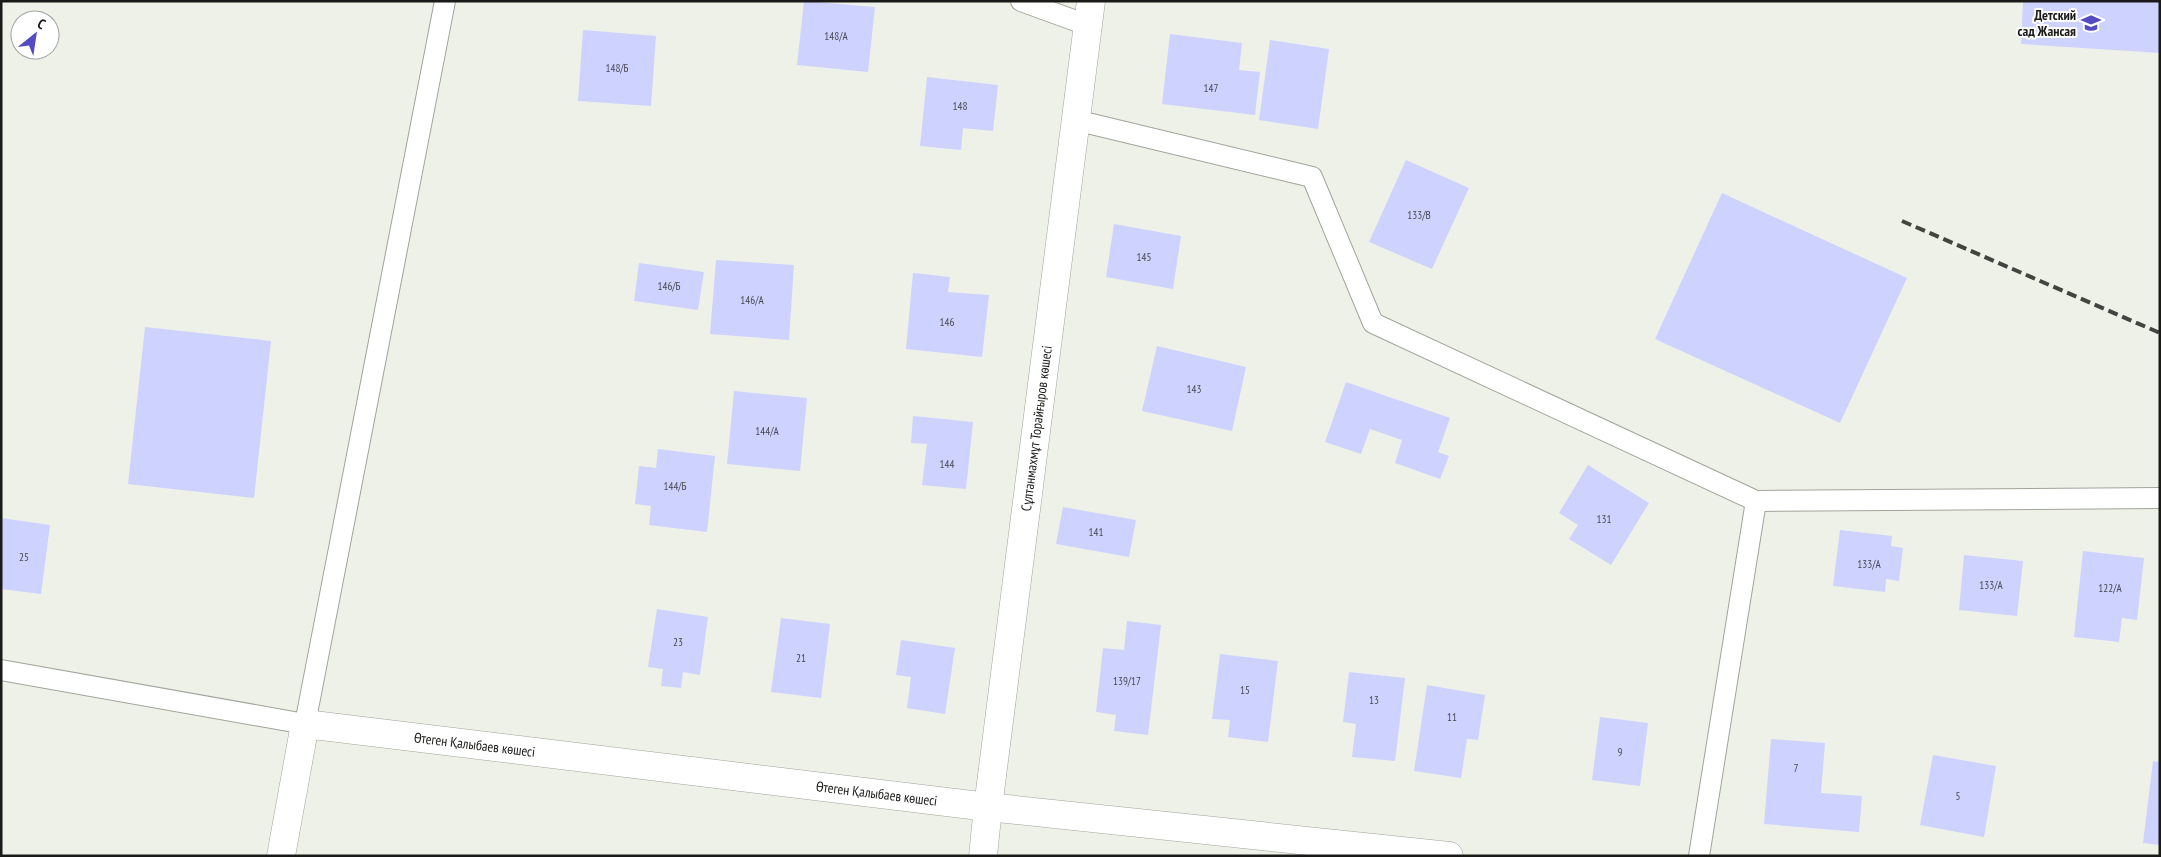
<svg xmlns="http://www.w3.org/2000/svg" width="2161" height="857" font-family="'PT Sans Narrow',sans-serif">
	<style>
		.building { fill: #ced2ff }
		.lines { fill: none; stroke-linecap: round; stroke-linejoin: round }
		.service-casing { stroke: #a1a49b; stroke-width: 22 }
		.minor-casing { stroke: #a1a49b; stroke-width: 29 }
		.tertiary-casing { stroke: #a1a49b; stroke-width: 29 }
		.service { stroke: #fff; stroke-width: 20 }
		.minor { stroke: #fff; stroke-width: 28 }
		.tertiary { stroke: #fff; stroke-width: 28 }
		.rail { stroke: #434440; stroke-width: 4; stroke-dasharray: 10 5; stroke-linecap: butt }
		.labels { text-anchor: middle; stroke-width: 4; stroke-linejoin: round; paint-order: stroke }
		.number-label { font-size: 11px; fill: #474952 }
		.poi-label { font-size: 14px; font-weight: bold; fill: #1a1b18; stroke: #fff; text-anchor: end }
		.street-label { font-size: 14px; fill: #1a1b18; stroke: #fff }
	</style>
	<rect width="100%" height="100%" fill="#eef1e7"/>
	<!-- building -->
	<path class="building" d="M 804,1 L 875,7 L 868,72 L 797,65 Z
		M 2023,1 L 2160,1 L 2160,53 L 2021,44 Z
		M 583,30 L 656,36 L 651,106 L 578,101 Z
		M 1170,34 L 1242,43 L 1239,70 L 1260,72 L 1255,115 L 1162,104 Z
		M 1270,40 L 1329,49 L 1318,129 L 1259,120 Z
		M 927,77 L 998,85 L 993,131 L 963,128 L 961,150 L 920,146 Z
		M 1406,160 L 1469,188 L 1432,269 L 1369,242 Z
		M 1722,193 L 1907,278 L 1840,423 L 1655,339 Z
		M 1114,224 L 1181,236 L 1173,289 L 1106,277 Z
		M 716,260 L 794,265 L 789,340 L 710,334 Z
		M 639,263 L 704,272 L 698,310 L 634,301 Z
		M 913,273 L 950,277 L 948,292 L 989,295 L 982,357 L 906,349 Z
		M 145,327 L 271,341 L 254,498 L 128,484 Z
		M 1157,346 L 1246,367 L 1232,431 L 1142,411 Z
		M 1346,382 L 1450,418 L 1438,452 L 1449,456 L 1440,479 L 1395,463 L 1402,440 L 1370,429 L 1361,454 L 1325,442 Z
		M 734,391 L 807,398 L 800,471 L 727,464 Z
		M 913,416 L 973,422 L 966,489 L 922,485 L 927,444 L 911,443 Z
		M 658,449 L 715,456 L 707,532 L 649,525 L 651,506 L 635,504 L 639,466 L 656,468 Z
		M 1588,465 L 1649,503 L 1611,565 L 1569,539 L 1578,525 L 1559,513 Z
		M 1063,507 L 1136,520 L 1129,557 L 1056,544 Z
		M 1,518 L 50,525 L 41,594 L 1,589 Z
		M 1840,530 L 1892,536 L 1891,546 L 1903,548 L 1899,581 L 1886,579 L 1885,592 L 1833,586 Z
		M 2083,551 L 2144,558 L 2137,620 L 2122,618 L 2119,642 L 2074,637 Z
		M 1964,555 L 2023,561 L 2017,616 L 1959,610 Z
		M 657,609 L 708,617 L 700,675 L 683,672 L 681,688 L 661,686 L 663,669 L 648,667 Z
		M 781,618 L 830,624 L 821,698 L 771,692 Z
		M 1127,621 L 1161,625 L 1148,735 L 1114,731 L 1116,715 L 1096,712 L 1103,648 L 1124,650 Z
		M 901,640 L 955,648 L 945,714 L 907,708 L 911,677 L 896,675 Z
		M 1220,654 L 1278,661 L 1268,742 L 1228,737 L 1230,720 L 1212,719 Z
		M 1349,672 L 1405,678 L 1395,761 L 1352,757 L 1356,724 L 1343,722 Z
		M 1427,685 L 1485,695 L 1478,740 L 1467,739 L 1461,778 L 1414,771 Z
		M 1600,717 L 1648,723 L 1640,786 L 1592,780 Z
		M 1771,739 L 1825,743 L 1821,793 L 1862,796 L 1859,832 L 1764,824 Z
		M 1933,755 L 1996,766 L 1984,837 L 1920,825 Z
		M 2153,761 L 2160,762 L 2160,845 L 2143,843 Z"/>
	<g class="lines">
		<defs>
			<path id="service" d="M 1021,1 L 1087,25
				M 1075,120 L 1312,177 L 1373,323 L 1756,501 L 1699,856
				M 1756,501 L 2160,498
				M 1,670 L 305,724 L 445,1"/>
			<g id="minor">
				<path id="s1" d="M 983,856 L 988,807 L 1091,1"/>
			</g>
			<g id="tertiary">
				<path id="s2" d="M 281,856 L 305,724 L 988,807 L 1449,856"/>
			</g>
		</defs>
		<!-- service casing -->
		<use href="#service" class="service-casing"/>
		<!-- minor casing -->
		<use href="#minor" class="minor-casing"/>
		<!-- tertiary casing -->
		<use href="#tertiary" class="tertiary-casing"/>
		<!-- service -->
		<use href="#service" class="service"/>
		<!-- minor -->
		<use href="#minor" class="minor"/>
		<!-- tertiary -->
		<use href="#tertiary" class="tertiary"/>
		<!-- rail -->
		<path class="rail" d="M 1902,221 L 2160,333"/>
	</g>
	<!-- icons -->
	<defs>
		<symbol id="school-bare" viewBox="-9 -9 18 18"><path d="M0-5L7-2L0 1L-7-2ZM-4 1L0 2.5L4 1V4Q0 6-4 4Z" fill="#544ac1" stroke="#fff" stroke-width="2.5" paint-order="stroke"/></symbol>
	</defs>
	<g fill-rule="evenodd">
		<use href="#school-bare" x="2077" y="9" width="28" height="28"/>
	</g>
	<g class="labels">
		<!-- number labels -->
		<g class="number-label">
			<text x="836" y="40">148/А</text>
			<text x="617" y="72">148/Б</text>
			<text x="1211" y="92">147</text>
			<text x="960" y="110">148</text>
			<text x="1419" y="219">133/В</text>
			<text x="1144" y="261">145</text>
			<text x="669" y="290">146/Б</text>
			<text x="752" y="304">146/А</text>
			<text x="947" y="326">146</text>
			<text x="1194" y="393">143</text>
			<text x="767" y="435">144/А</text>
			<text x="947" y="468">144</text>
			<text x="675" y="490">144/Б</text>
			<text x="1604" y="523">131</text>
			<text x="1096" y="536">141</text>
			<text x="24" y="561">25</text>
			<text x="1869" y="568">133/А</text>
			<text x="1991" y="589">133/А</text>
			<text x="2110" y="592">122/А</text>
			<text x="678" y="646">23</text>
			<text x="801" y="662">21</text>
			<text x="1127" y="685">139/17</text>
			<text x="1245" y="694">15</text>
			<text x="1374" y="704">13</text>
			<text x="1452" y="721">11</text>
			<text x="1620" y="756">9</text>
			<text x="1796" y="772">7</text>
			<text x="1958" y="800">5</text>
		</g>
		<!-- poi labels -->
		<g class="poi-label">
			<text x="2076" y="20">Детский<tspan x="2076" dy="16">сад Жансая</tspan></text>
		</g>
		<!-- street labels -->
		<g class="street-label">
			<text dy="5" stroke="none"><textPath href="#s1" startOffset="431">Сұлтанмахмұт Торайғыров көшесі</textPath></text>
			<text dy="5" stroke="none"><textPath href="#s2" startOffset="305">Өтеген Қалыбаев көшесі</textPath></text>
			<text dy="5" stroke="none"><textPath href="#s2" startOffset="710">Өтеген Қалыбаев көшесі</textPath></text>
		</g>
	</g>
	<!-- border -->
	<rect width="2161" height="857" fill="none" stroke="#1a1b18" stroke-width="5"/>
	<!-- north arrow -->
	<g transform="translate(35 35) rotate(30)"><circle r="24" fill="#ffffff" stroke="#a3a4a3"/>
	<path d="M0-4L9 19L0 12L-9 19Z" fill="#544ac1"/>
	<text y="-8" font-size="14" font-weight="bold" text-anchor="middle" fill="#1a1b18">С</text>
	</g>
</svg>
